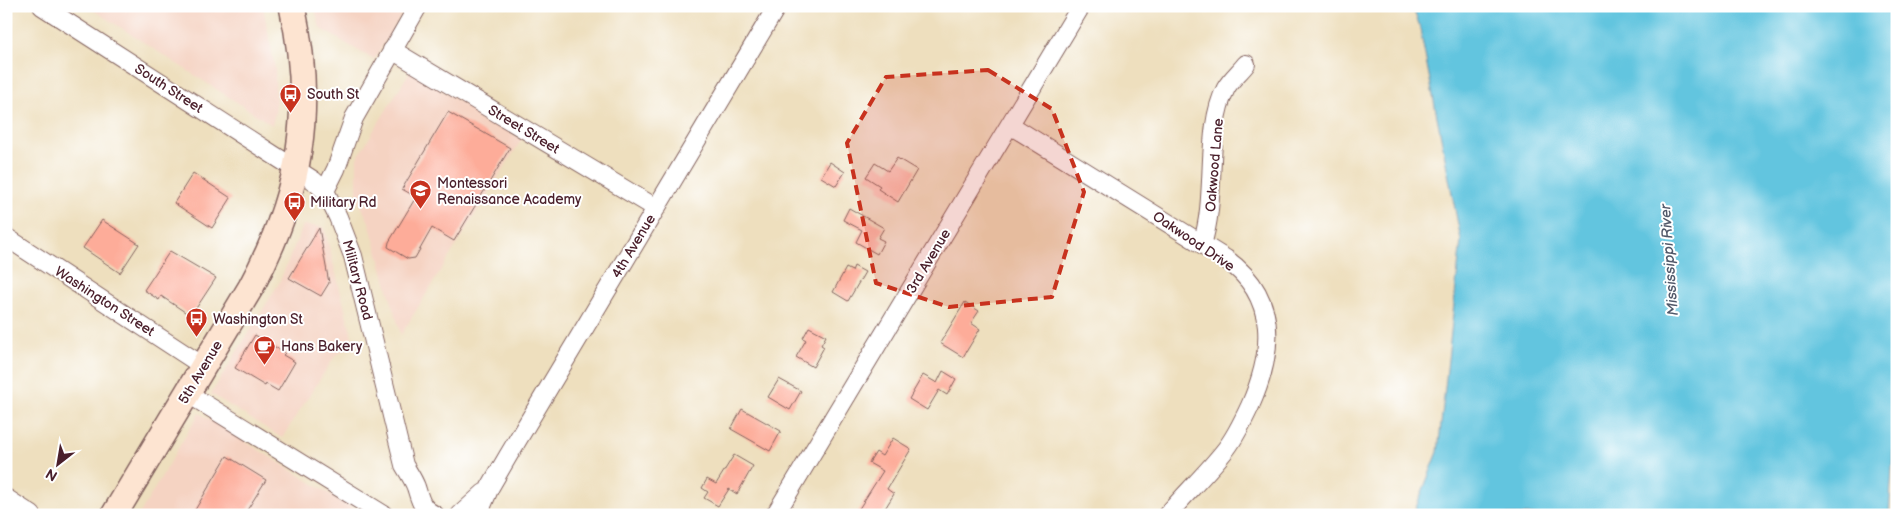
<svg xmlns="http://www.w3.org/2000/svg" width="1903" height="521" font-family="'Balsamiq Sans',sans-serif">
	<style>
		.built { fill: #f5d3c2 }
		.water { fill: #62c5df; stroke: #567285 }
		.building { fill: #fdac99 }
		.lines { fill: none; stroke-linecap: round; stroke-linejoin: round }
		.minor-casing { stroke: #83625e; stroke-width: 20 }
		.secondary-casing { stroke: #83625e; stroke-width: 28 }
		.minor { stroke: #fff; stroke-width: 18 }
		.secondary { stroke: #fde4d1; stroke-width: 25 }
		.marked { fill: #c8321e; fill-opacity: 0.2; stroke: #c8321e; stroke-width: 4; stroke-dasharray: 10 6; stroke-linejoin: round }
		.labels { text-anchor: middle; stroke-width: 4; stroke-linejoin: round; paint-order: stroke }
		.street-label { font-size: 14px; fill: #4a1f2b; stroke: #fff }
		.poi-label { font-size: 14px; fill: #4a1f2b; stroke: #fff; text-anchor: start }
		.water-label { font-size: 15px; font-style: italic; fill: #52596a; stroke: #fff }
	</style>
	<rect width="100%" height="100%" fill="#fff"/>
	<filter id="ink" filterUnits="userSpaceOnUse"><feTurbulence type="fractalNoise" baseFrequency=".02" numOctaves="2"/><feDisplacementMap in="SourceGraphic" scale="10" xChannelSelector="R" yChannelSelector="G"/><feConvolveMatrix kernelMatrix="1 2 1 2 8 2 1 2 1" color-interpolation-filters="sRGB"/></filter>
	<filter id="wash" filterUnits="userSpaceOnUse"><feTurbulence type="fractalNoise" baseFrequency=".0096" numOctaves="4" result="noise"/><feDisplacementMap in="SourceGraphic" scale="20" xChannelSelector="R" yChannelSelector="G"/><feGaussianBlur stdDeviation="1.12" result="paint"/><feColorMatrix in="noise" values="0 0 0 0 0 0 0 0 0 0 0 0 0 0 0 0 0 1.4 0 .05"/><feComposite in="paint" operator="in"/></filter>
	<g filter="url(#wash)">
		<rect width="100%" height="100%" fill="#eedfbe"/>
		<!-- built -->
		<path class="built" d="M 87,6 L 263,6 L 275,69 L 276,109 L 272,125 Z
			M 314,6 L 407,6 L 374,60 L 320,28 Z
			M 410,71 L 522,139 L 401,335 L 369,222 L 357,198 L 357,158 Z
			M 303,225 L 324,227 L 354,344 L 335,356 L 282,438 L 211,394 L 279,283 Z
			M 199,413 L 364,515 L 139,515 Z"/>
		<!-- water -->
		<path class="water" d="M 1412,6 L 1897,6 L 1897,388 L 1889,515 L 1413,515 L 1438,452 L 1461,240 L 1419,24 Z"/>
		<g id="blocks">
			<!-- building -->
			<path class="building" d="M 448,112 L 510,148 L 454,241 L 432,228 L 415,258 L 408,259 L 388,247 L 389,242 L 416,197 L 402,189 Z
				M 897,158 L 917,170 L 898,202 L 878,189 L 880,186 L 866,177 L 875,163 L 888,171 Z
				M 830,162 L 845,172 L 836,186 L 821,177 Z
				M 193,173 L 231,198 L 212,228 L 174,203 Z
				M 849,208 L 884,228 L 878,238 L 884,241 L 877,254 L 856,242 L 862,230 L 843,220 Z
				M 102,220 L 139,244 L 120,273 L 83,248 Z
				M 319,228 L 329,283 L 321,296 L 289,278 Z
				M 170,251 L 216,278 L 191,316 L 161,296 L 159,300 L 144,290 Z
				M 854,266 L 865,272 L 848,301 L 833,292 L 846,268 L 852,271 Z
				M 965,302 L 979,311 L 971,323 L 980,329 L 963,357 L 940,343 Z
				M 809,327 L 826,336 L 821,345 L 824,347 L 813,367 L 796,357 L 806,340 L 803,338 Z
				M 255,335 L 285,353 L 283,355 L 295,362 L 278,391 L 266,384 L 265,386 L 235,368 Z
				M 943,371 L 956,379 L 947,395 L 939,390 L 927,410 L 909,399 L 923,375 L 937,383 Z
				M 779,379 L 801,391 L 790,410 L 768,397 Z
				M 742,409 L 781,431 L 770,451 L 731,429 Z
				M 893,438 L 911,449 L 887,489 L 894,494 L 881,515 L 855,515 L 883,471 L 869,463 L 876,452 L 882,456 Z
				M 734,455 L 753,466 L 737,494 L 729,489 L 718,506 L 704,498 L 708,492 L 702,488 L 707,479 L 716,484 Z
				M 227,456 L 266,480 L 244,515 L 192,515 Z"/>
		</g>
	</g>
	<g filter="url(#ink)">
		<use href="#blocks" fill-opacity="0" stroke="#83625e" stroke-width="1"/>
		<g class="lines">
			<defs>
				<path id="minor" d="M 42,6 L 272,154 L 313,180 L 325,191 L 338,217 L 353,256 L 404,465 C 408,472 413,479 416,487 C 420,499 421,509 435,515
					M 392,50 L 656,208
					M 1010,125 L 1226,259 C 1279,297 1274,352 1250,406 C 1243,421 1236,436 1226,449 C 1208,472 1186,493 1167,515
					M 325,191 L 336,169 L 354,118 L 418,6
					M 6,237 L 203,366
					M 1202,244 C 1218,197 1204,130 1226,88 C 1231,79 1240,72 1246,64
					M 187,393 L 384,515
					M 6,498 L 32,515
					M 460,515 L 484,493
					M 478,515 L 490,487 L 508,456 L 777,6
					M 775,515 L 1081,6"/>
				<path id="secondary" d="M 114,515 L 251,287 C 301,194 315,109 292,6"/>
			</defs>
			<!-- minor casing -->
			<use href="#minor" class="minor-casing"/>
			<!-- secondary casing -->
			<use href="#secondary" class="secondary-casing"/>
			<!-- minor -->
			<use href="#minor" class="minor"/>
			<!-- secondary -->
			<use href="#secondary" class="secondary"/>
		</g>
	</g>
	<!-- marked area -->
	<path class="marked" d="M 988,70 L 1052,109 L 1084,192 L 1052,297 L 949,307 L 876,283 L 847,143 L 886,77 Z"/>
	<!-- icons -->
	<defs>
		<symbol id="bus-pin" viewBox="-11 -11 22 30"><path d="M0 17L-7.5 6A9.5 9.5 0 1 1 7.5 6Z" fill="#c8321e" stroke="#fff"/><path d="M-5-6H5V4H4V6H2V4H-2V6H-4V4H-5ZM-3.5-4V0h7V-4ZM-3.5 1.2v1.5H-2V1.2ZM2 1.2v1.5H3.5V1.2Z" fill="#fff"/></symbol>
		<symbol id="school-pin" viewBox="-11 -11 22 30"><path d="M0 17L-7.5 6A9.5 9.5 0 1 1 7.5 6Z" fill="#c8321e" stroke="#fff"/><path d="M0-5L7-2L0 1L-7-2ZM-4 1L0 2.5L4 1V4Q0 6-4 4Z" fill="#fff"/></symbol>
		<symbol id="cafe-pin" viewBox="-11 -11 22 30"><path d="M0 17L-7.5 6A9.5 9.5 0 1 1 7.5 6Z" fill="#c8321e" stroke="#fff"/><path d="M-5.5-4.5H6V0H3Q3 3.5 0 3.5H-2.5Q-5.5 3.5-5.5 0ZM3-3.2v2h1.7v-2ZM-6 4.5H4V6H-6Z" fill="#fff"/></symbol>
	</defs>
	<g fill-rule="evenodd">
		<use href="#bus-pin" x="278" y="82" width="25" height="34"/>
		<use href="#school-pin" x="408" y="178" width="25" height="34"/>
		<use href="#bus-pin" x="282" y="190" width="25" height="34"/>
		<use href="#bus-pin" x="184" y="306" width="25" height="34"/>
		<use href="#cafe-pin" x="252" y="334" width="25" height="34"/>
	</g>
	<g class="labels">
		<!-- street labels -->
		<g class="street-label">
			<text transform="translate(169 88) rotate(33)" y="5">South Street</text>
			<text transform="translate(524 129) rotate(31)" y="5">Street Street</text>
			<text transform="translate(1214 165) rotate(-85)" y="5">Oakwood Lane</text>
			<text transform="translate(1194 241) rotate(34)" y="5">Oakwood Drive</text>
			<text transform="translate(633 246) rotate(-59)" y="5">4th Avenue</text>
			<text transform="translate(928 261) rotate(-59)" y="5">3rd Avenue</text>
			<text transform="translate(358 280) rotate(75)" y="5">Military Road</text>
			<text transform="translate(105 301) rotate(33)" y="5">Washington Street</text>
			<text transform="translate(200 372) rotate(-59)" y="5">5th Avenue</text>
		</g>
		<!-- poi labels -->
		<g class="poi-label">
			<text x="307" y="99">South St</text>
			<text x="437" y="188">Montessori<tspan x="437" dy="16">Renaissance Academy</tspan></text>
			<text x="310" y="207">Military Rd</text>
			<text x="213" y="324">Washington St</text>
			<text x="281" y="351">Hans Bakery</text>
		</g>
		<!-- water labels -->
		<g class="water-label">
			<text transform="translate(1669 260) rotate(-94)" y="5">Mississippi River</text>
		</g>
	</g>
	<!-- margin -->
	<rect width="1903" height="521" fill="none" stroke="#fff" stroke-width="25"/>
	<!-- north arrow -->
	<g transform="translate(58 464) rotate(211)" stroke="#ffffff" stroke-width="4" paint-order="stroke">
	<path d="M0-4L9 19L0 12L-9 19Z" fill="#4a1f2b"/>
	<text y="-8" font-size="14" font-weight="bold" text-anchor="middle" fill="#4a1f2b">N</text>
	</g>
</svg>
